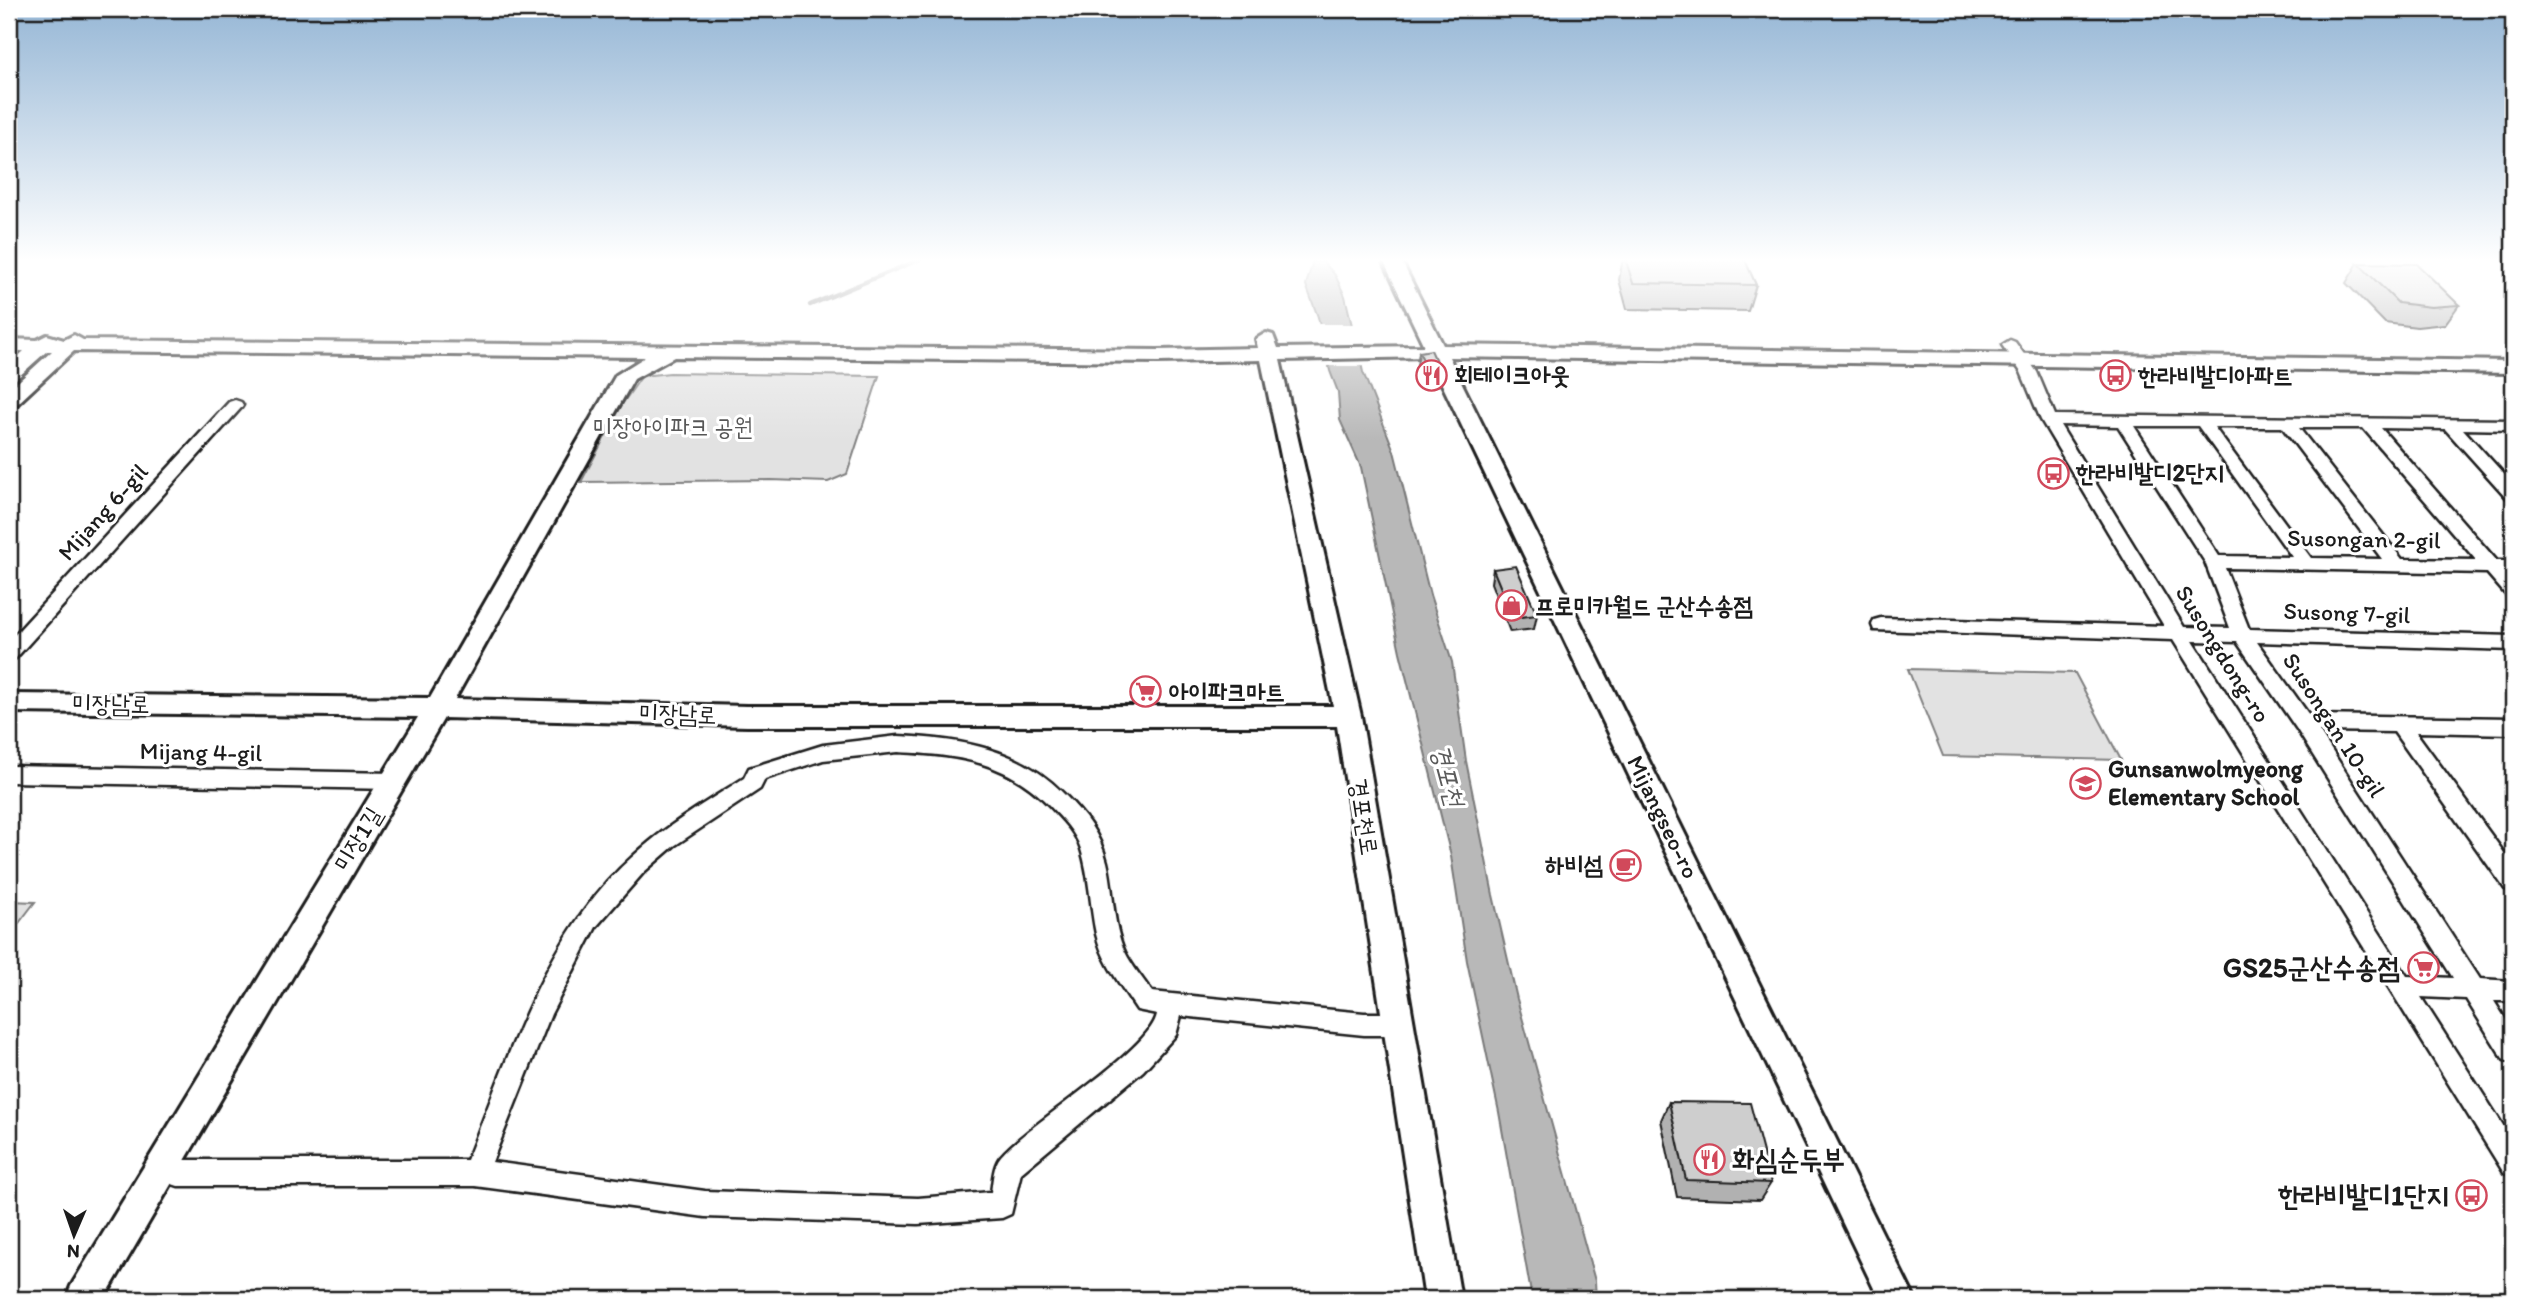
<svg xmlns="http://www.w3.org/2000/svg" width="2522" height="1308" font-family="Itim,'Poor Story',sans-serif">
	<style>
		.green { fill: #e2e2e2; stroke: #7f7f7f; stroke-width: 2 }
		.water { fill: #b8b8b8; stroke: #7a7a7a; stroke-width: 2 }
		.pier { fill: #fff }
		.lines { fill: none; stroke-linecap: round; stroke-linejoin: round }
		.stream { stroke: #7a7a7a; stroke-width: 4.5 }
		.minor-casing { stroke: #1c1c1c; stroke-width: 5 }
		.tertiary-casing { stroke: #1c1c1c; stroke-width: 6 }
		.minor { fill: #fff; fill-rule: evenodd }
		.tertiary { fill: #fff; fill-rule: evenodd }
		.wall { fill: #b1b1b1; stroke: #1c1c1c; stroke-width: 2 }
		.shaded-wall { fill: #909090; stroke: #1c1c1c; stroke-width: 2 }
		.building { fill: #cecece; stroke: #1c1c1c; stroke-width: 2 }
		.labels { text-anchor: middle; stroke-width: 6; stroke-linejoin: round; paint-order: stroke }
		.poi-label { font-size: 24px; font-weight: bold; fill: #1c1c1c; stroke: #fff; text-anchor: start }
		.park-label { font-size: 24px; fill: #575757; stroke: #fff }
		.street-label { font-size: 24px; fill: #1c1c1c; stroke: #fff }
		.water-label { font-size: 26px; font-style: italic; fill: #5a5a5a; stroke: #fff }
		.near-poi-label { font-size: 28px; font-weight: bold; fill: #1c1c1c; stroke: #fff; text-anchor: end }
	</style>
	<rect width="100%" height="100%" fill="#fff"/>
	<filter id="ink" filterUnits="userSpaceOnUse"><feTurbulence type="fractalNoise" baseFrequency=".0143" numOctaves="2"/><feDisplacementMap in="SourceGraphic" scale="14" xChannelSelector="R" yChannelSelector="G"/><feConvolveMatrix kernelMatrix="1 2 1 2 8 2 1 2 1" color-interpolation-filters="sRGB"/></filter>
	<g filter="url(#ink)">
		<!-- green -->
		<path class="green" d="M 670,373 L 879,376 L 847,474 L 828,482 L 771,480 L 581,482 L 623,403 L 642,376 Z
			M 1908,669 L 2075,673 L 2121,760 L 1943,756 Z
			M 9,901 L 35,902 L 9,936 Z"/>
		<!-- water -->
		<path class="water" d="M 1314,258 L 1320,258 L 1335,275 L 1345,296 L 1363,372 L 1394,451 L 1430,595 L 1452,662 L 1466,761 L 1493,895 L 1517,999 L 1595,1281 L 1596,1299 L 1532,1299 L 1499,1112 L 1467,961 L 1451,856 L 1400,652 L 1361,467 L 1340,420 L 1338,392 L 1330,371 L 1318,317 L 1306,285 Z"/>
		<!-- pier -->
		<path class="pier" d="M 1316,324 L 1357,324 L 1366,366 L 1325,366 Z"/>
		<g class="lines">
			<!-- stream -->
			<path class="stream" d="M 810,305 L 923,258"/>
			<defs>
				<path id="minor" d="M 2010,340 L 2015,342 L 2037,372 L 2055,415 L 2513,420 L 2513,430 L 2463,429 L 2513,484 L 2513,499 L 2507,498 L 2445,429 L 2381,428 L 2497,561 L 2513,561 L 2513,573 L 2508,573 L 2513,579 L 2513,597 L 2506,595 L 2487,573 L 2225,568 L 2249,629 L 2513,636 L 2513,650 L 2257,642 L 2309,715 L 2513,718 L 2513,734 L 2416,732 L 2513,865 L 2513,891 L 2505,889 L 2394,732 L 2319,731 L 2480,979 L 2513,981 L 2513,1001 L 2494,1001 L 2513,1031 L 2513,1063 L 2504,1060 L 2466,999 L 2421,997 L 2513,1141 L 2513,1177 L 2504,1173 L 2173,640 L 1874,630 L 1872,625 L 1874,620 L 1881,618 L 2164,626 L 2041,420 L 2021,372 L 2002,345 ZM 2060,425 L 2118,426 L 2205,562 L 2230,628 L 2184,627 ZM 2134,426 L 2198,426 L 2292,557 L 2219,556 ZM 2214,427 L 2282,427 L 2382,559 L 2311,558 ZM 2299,428 L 2363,428 L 2476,560 L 2402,559 ZM 2193,641 L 2237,642 L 2296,728 L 2453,978 L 2407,976 Z
					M 235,400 L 241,402 L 243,405 L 241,408 L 16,658 L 9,660 L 9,641 L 229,402 Z
					M 898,736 C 961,739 1020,748 1065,795 C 1085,815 1100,834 1107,862 C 1114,891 1112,924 1125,952 C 1132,966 1143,979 1152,992 L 1364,1013 L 1398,1013 L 1407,1016 L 1410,1024 L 1407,1032 L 1398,1035 L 1364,1035 L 1181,1016 L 1176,1035 L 1143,1071 L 1021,1173 L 1011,1214 L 1002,1218 L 918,1224 L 705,1217 L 475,1186 L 178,1186 L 154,1178 L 150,1169 L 154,1160 L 163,1156 L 178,1160 L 467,1160 C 509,1057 546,934 631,858 C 665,826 705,803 744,778 L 749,768 L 823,745 ZM 898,752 C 958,755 1007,761 1050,806 C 1063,820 1075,831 1081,849 C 1090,877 1090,906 1096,934 C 1103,963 1121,985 1137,1010 L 1157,1014 C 1151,1050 1029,1123 1001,1156 C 993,1165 993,1181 991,1192 L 918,1198 L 705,1191 L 492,1162 L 551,1014 L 596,927 L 644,872 L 674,846 L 760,789 L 765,779 L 823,760 Z
					M 9,766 L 393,773 L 400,775 L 403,781 L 400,787 L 393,789 L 9,782 Z"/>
				<path id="tertiary" d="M 1382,258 L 1400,258 L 1443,345 L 2513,361 L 2513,373 L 1449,357 L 1915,1299 L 1879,1299 L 1429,357 L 1280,360 L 1361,716 L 1461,1299 L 1425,1299 L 1337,726 L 747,726 L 444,718 L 104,1299 L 66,1299 L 71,1286 L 418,717 L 9,712 L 9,694 L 430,698 L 616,375 L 645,357 L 74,351 L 16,405 L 9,407 L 9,390 L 52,351 L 47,351 L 16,379 L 9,381 L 9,365 L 24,351 L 9,351 L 9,339 L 37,340 L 47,335 L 64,340 L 74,335 L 83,340 L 1158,350 L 1258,348 L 1256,339 L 1266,333 L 1273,335 L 1278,348 L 1424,346 ZM 674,357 L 1158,362 L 1261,360 L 1333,706 L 747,706 L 455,699 L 634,379 Z"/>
			</defs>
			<!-- minor casing -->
			<use href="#minor" class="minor-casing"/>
			<!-- tertiary casing -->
			<use href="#tertiary" class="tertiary-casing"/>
			<!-- minor -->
			<use href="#minor" class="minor"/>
			<!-- tertiary -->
			<use href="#tertiary" class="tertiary"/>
		</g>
		<!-- wall -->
		<path class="wall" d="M 1623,258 L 1744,258 L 1756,285 L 1748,311 L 1627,309 L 1619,280 Z
			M 2358,263 L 2459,305 L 2445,324 L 2417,327 L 2385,323 L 2346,283 Z
			M 1419,352 L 1441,372 L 1439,385 L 1429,386 L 1417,365 Z
			M 1493,569 L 1537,615 L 1534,629 L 1510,632 L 1491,583 Z
			M 1669,1102 L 1771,1183 L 1760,1200 L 1677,1197 L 1661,1120 Z"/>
		<!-- shaded-wall -->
		<path class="shaded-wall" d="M 1441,372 L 1439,385 L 1429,386 L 1430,373 Z"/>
		<!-- building -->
		<path class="building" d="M 1625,258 L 1744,258 L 1756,285 L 1633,283 Z
			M 2358,263 L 2417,264 L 2459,305 L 2431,307 L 2398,303 Z
			M 1431,350 L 1441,372 L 1430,373 L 1419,352 Z
			M 1516,566 L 1537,615 L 1513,618 L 1493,569 Z
			M 1669,1102 L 1750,1103 L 1771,1183 L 1686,1180 Z"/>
	</g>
	<!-- sky -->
	<linearGradient id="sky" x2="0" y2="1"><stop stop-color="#95b6d5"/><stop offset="0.59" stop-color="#fff"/><stop offset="1" stop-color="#fff" stop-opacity="0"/></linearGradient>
	<rect width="2522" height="441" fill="url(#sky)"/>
	<!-- icons -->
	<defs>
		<symbol id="restaurant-ring" viewBox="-11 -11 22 22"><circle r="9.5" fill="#fff" stroke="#d1495b" stroke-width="1.5"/><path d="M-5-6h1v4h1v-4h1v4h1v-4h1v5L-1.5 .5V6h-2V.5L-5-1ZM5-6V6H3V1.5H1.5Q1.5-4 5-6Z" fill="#d1495b"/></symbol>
		<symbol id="bus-ring" viewBox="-11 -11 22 22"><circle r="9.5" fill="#fff" stroke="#d1495b" stroke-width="1.5"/><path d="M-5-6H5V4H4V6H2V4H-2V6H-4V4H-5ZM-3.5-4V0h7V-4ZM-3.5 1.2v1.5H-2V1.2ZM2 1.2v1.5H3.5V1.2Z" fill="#d1495b"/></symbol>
		<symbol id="shop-ring" viewBox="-11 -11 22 22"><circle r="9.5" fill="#fff" stroke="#d1495b" stroke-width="1.5"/><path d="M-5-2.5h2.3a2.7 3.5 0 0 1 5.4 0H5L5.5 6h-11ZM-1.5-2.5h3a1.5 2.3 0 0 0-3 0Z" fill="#d1495b"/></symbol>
		<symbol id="supermarket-ring" viewBox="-11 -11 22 22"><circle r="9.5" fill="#fff" stroke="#d1495b" stroke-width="1.5"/><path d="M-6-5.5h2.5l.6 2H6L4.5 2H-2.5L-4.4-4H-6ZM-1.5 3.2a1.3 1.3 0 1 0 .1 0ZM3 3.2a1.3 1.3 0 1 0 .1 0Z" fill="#d1495b"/></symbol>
		<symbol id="school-ring" viewBox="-11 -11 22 22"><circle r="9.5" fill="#fff" stroke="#d1495b" stroke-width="1.5"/><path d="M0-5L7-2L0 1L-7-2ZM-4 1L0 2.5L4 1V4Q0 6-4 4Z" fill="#d1495b"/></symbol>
		<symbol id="cafe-ring" viewBox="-11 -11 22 22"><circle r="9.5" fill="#fff" stroke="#d1495b" stroke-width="1.5"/><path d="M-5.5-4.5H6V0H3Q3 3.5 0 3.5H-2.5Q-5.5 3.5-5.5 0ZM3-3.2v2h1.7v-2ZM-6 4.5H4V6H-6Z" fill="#d1495b"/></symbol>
	</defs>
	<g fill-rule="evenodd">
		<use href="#restaurant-ring" x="1414" y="358" width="35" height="35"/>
		<use href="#bus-ring" x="2098" y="358" width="35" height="35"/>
		<use href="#bus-ring" x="2036" y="456" width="35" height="35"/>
		<use href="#shop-ring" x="1494" y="588" width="35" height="35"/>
		<use href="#supermarket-ring" x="1128" y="674" width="35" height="35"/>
		<use href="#school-ring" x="2068" y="766" width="35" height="35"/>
		<use href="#cafe-ring" x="1608" y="848" width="35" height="35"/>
		<use href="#supermarket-ring" x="2406" y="950" width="35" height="35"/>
		<use href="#restaurant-ring" x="1692" y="1142" width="35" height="35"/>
		<use href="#bus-ring" x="2454" y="1178" width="35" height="35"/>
	</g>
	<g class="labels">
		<!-- poi labels -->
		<g class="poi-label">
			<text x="1454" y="383">회테이크아웃</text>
			<text x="2138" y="384">한라비발디아파트</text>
			<text x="2076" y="481">한라비발디2단지</text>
			<text x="1535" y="614">프로미카월드 군산수송점</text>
			<text x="1169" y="700">아이파크마트</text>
			<text x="2108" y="777">Gunsanwolmyeong<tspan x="2108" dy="28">Elementary School</tspan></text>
			<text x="1603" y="873" text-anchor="end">하비섬</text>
		</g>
		<!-- park labels -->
		<g class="park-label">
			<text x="673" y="435">미장아이파크 공원</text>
		</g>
		<!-- street labels -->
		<g class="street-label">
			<text transform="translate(103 512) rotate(-48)" y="8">Mijang 6-gil</text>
			<text transform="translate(2364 539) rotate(1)" y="8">Susongan 2-gil</text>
			<text transform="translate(2347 613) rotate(2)" y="8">Susong 7-gil</text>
			<text transform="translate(2223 654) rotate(58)" y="8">Susongdong-ro</text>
			<text transform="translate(111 704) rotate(1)" y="8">미장남로</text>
			<text transform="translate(678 714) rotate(2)" y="8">미장남로</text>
			<text transform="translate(2334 725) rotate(57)" y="8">Susongan 10-gil</text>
			<text transform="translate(201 752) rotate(1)" y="8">Mijang 4-gil</text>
			<text transform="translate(1364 817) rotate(81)" y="8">경포천로</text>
			<text transform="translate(1663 817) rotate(64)" y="8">Mijangseo-ro</text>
			<text transform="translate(358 839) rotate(-59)" y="8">미장1길</text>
		</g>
		<!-- water labels -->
		<g class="water-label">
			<text transform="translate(1448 775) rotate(75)" y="9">경포천</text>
		</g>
		<!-- near-poi labels -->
		<g class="near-poi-label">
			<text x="2400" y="977">GS25군산수송점</text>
			<text x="1732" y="1169" text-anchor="start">화심순두부</text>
			<text x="2449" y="1205">한라비발디1단지</text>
		</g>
	</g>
	<!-- margin -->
	<rect width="2522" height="1308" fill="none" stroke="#fff" stroke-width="35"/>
	<rect x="18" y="18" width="2487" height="1273" fill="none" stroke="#1c1c1c" stroke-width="2.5" filter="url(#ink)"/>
	<!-- north arrow -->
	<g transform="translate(74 1235) rotate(182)" stroke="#ffffff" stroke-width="5" paint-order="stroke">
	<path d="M0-5L12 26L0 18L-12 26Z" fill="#1c1c1c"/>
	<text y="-10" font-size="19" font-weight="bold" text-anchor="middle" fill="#1c1c1c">N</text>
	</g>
</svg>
